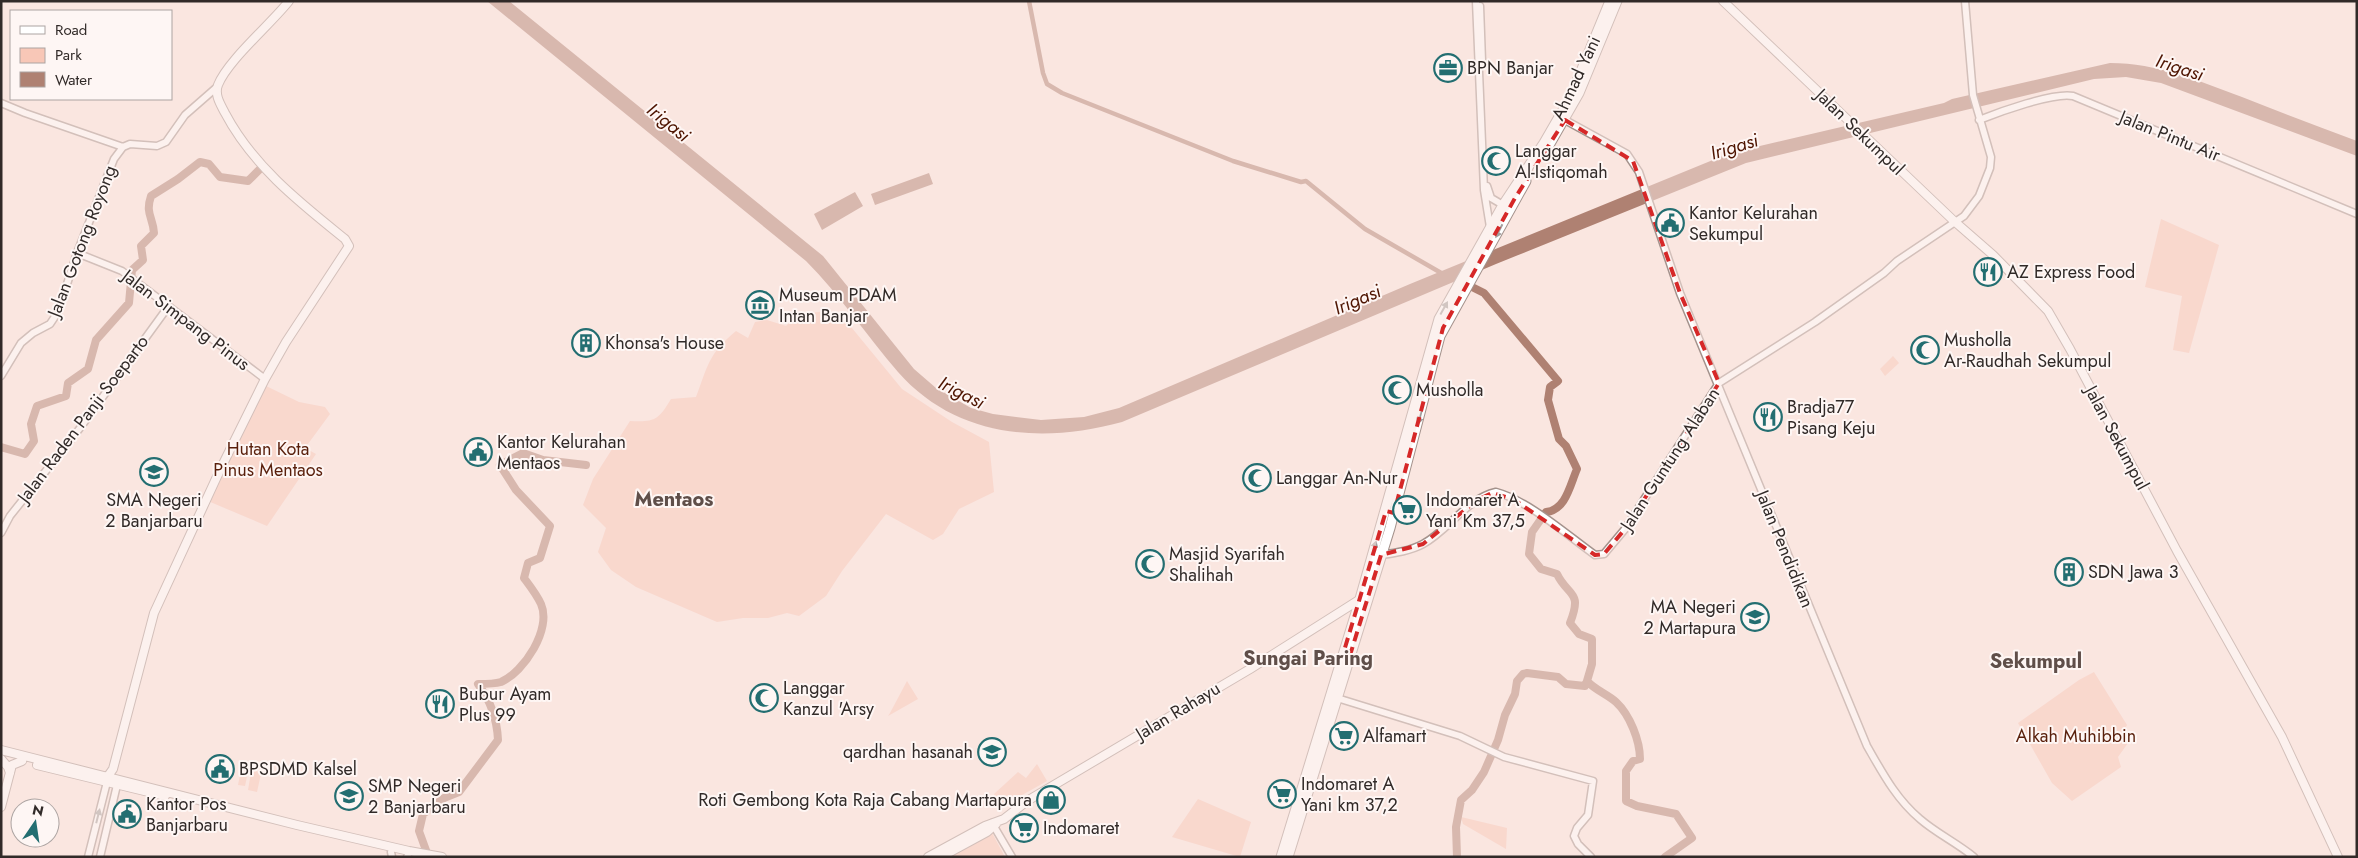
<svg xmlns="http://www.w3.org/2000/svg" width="2358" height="858" font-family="Jost,sans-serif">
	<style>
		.green { fill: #f8c7b7 }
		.water { fill: #af8172 }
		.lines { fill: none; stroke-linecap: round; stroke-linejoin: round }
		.canal { stroke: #af8172; stroke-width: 4.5 }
		.river { stroke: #af8172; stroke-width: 8 }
		.tertiary-casing { stroke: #a4928c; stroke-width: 9 }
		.secondary-casing { stroke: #a4928c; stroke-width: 10 }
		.trunk-casing { stroke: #a4928c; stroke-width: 11 }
		.tertiary { stroke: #fff; stroke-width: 6 }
		.secondary { stroke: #fff; stroke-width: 8 }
		.trunk { stroke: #fff; stroke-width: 9 }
		.oneway { fill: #a29f9e }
		.marked { fill: none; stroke: #d62828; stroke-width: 4; stroke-dasharray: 10 6; stroke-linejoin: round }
		.labels { text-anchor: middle; stroke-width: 4; stroke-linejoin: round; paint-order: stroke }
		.poi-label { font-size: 18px; fill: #312a28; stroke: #fef6f4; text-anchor: start }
		.street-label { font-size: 18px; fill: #312a28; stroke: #fef6f4 }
		.park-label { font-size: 18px; fill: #591f0b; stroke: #fef6f4 }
		.water-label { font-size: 19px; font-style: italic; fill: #4e1401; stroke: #fef6f4 }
		.quarter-label { font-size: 20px; font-weight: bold; fill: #5f4e49; stroke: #fef6f4 }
	</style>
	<rect width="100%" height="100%" fill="#fae6e0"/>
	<!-- green -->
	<path class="green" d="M 2161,219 L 2219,245 L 2189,353 L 2173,350 L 2182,296 L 2145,287 Z
		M 825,311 L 847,322 L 902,389 L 952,422 L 989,442 L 994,492 L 959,509 L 943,534 L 933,540 L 886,514 L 842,571 L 826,596 L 799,616 L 787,613 L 768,618 L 743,618 L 717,622 L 636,587 L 611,570 L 598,552 L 606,528 L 583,505 L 593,479 L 630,421 C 654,422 658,421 671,399 L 696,397 C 708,366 708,354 736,331 L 748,338 L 755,322 L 767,320 L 786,326 L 797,315 Z
		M 1893,356 L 1899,363 L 1885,376 L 1880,369 Z
		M 264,385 L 299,402 L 325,407 L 330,414 L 305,448 L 316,454 L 267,526 L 208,501 Z
		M 2094,672 L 2127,725 L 2120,738 L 2128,743 L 2118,757 L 2121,767 L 2072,801 L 2052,783 L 2018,723 L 2079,680 Z
		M 907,681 L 918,699 L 888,716 L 890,713 Z
		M 1037,764 L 1047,781 L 1001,807 L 994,794 L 1018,772 L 1026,778 Z
		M 242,765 L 249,767 L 245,786 L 238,785 Z
		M 252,767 L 262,769 L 257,792 L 248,790 Z
		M 1198,799 L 1251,822 L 1240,857 L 1172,837 Z
		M 1461,817 L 1507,828 L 1506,849 L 1463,824 Z
		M 991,831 L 1005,857 L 948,857 Z"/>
	<!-- water -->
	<path class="water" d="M 487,1 L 509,1 L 823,256 L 914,369 L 936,388 L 971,408 L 993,414 L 1041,420 L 1084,417 L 1119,408 L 1410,284 L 1730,153 L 1944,103 L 1952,99 L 2110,63 C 2157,63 2199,81 2242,97 C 2280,112 2319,127 2357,141 L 2357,156 L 2161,83 L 2126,77 L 2094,79 L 1746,163 L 1496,264 L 1122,422 C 1042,444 956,438 898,372 C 866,335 840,295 806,261 Z
		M 929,173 L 933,184 L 875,205 L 871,194 Z
		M 855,192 L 863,206 L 822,230 L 814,214 Z"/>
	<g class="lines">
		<!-- canal -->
		<path class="canal" d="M 1029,1 L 1043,73 L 1047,84 L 1062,93 L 1233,161 L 1301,182 L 1306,181 L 1365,229 L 1443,274"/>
		<!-- river -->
		<path class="river" d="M 1464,283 L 1484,293 L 1558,381 L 1550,387 L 1548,400 L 1559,439 L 1566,446 L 1577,469 C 1570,485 1566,510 1546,512 L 1532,532 L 1529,554 L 1541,569 L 1557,574 C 1568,597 1583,590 1570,623 L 1579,634 L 1592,639 L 1592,664 L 1587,681 C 1595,690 1607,694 1616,702 C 1630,715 1640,741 1640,759 L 1633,761 L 1626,771 L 1626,801 L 1637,806 L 1676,814 L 1692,838 L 1665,857
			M 1,447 L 25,454 L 34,441 L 31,424 L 37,406 L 66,396 L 68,383 L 88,369 L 96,340 L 129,303 L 132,270 L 143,260 L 141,246 L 154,233 C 153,217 145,214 151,196 L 178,179 L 200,162 L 209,164 L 220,177 L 248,181 L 262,167
			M 427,853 L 419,831 L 423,814 L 444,798 L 459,792 L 498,740 C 497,719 491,701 478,684 C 485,684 494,684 501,682 C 524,672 552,629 541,604 C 537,595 530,586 524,578 L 528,563 L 540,558 L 550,526 L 516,490 L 500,465 L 523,453 L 543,460 L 586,465
			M 1457,857 L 1456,827 L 1461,800 L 1472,790 L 1484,772 L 1498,740 L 1505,715 L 1515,694 L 1517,681 L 1523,674 L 1527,673 L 1558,677 L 1566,684 L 1585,686 L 1587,681"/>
		<defs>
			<path id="tertiary" d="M 1476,1 L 1484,190 L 1490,227
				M 1480,6 L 1482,61
				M 1,103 L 25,113 L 123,147
				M 1565,120 L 1627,154 L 1639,172 L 1680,293 L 1867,746 C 1882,772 1896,799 1920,819 C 1936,833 1957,843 1974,857
				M 1979,120 C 1999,112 2054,92 2073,96 L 2357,214
				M 123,147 L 130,144 L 157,146 L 166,142 L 185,115 L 217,87
				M 1487,186 L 1491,198 L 1503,205
				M 77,253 L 122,271 L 265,379
				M 1,376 L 21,343 L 33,333 L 50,324 L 58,312 L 77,253 L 114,159 L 123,147
				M 1,533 L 10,516 L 80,428 L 168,307
				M 1381,555 C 1395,553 1410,551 1423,544 C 1449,530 1466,499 1496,492 C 1529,501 1567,535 1595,555 L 1604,554 L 1625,529 L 1719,383 L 1815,322 L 1884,273 L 1897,261 L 1964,216 L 1979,196 L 1990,168 L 1991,157 L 1973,95 L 1965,1
				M 1337,698 L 1460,736 L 1504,757 L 1593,781 L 1588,815 L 1577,828 L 1574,836 L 1578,844 L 1591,857
				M 992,823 L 1012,857
				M 391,852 L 392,857
				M 88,857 L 108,778
				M 100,857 L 117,785 L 115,780
				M 407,857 L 408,855"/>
			<path id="secondary" d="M 1723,1 L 1954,221 L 1993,255 L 2048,311 L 2070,349 L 2177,551 L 2282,737 L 2338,857
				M 1,750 L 297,825 L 409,851 L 442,857
				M 1,759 L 8,767 L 10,773
				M 37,765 L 165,796
				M 108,776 L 113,769 L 154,613 L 220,470 L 265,379 L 286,342 L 349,246 L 345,239 C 299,202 253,166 225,113 C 221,105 214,95 218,85 C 228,60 271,24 289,1
				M 1,807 L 12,765 L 22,761
				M 928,857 L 985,826 L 1004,819 L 1027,801 L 1250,669 L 1359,600
				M 941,857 L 987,832 L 996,824"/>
			<path id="trunk" d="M 1548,147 L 1579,93 L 1617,1
				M 1281,857 L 1358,606 L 1439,319 L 1503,205 L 1544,143 L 1570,98 L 1610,1
				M 1288,857 L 1390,528 L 1440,336 L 1526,181"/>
		</defs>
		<!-- tertiary casing -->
		<use href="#tertiary" class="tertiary-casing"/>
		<!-- secondary casing -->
		<use href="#secondary" class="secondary-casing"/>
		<!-- trunk casing -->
		<use href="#trunk" class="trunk-casing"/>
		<!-- tertiary -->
		<use href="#tertiary" class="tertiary"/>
		<!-- secondary -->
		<use href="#secondary" class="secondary"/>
		<!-- trunk -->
		<use href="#trunk" class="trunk"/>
	</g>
	<!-- one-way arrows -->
	<defs><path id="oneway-solid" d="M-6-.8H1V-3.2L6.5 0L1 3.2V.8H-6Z" transform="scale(1.25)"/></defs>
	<g class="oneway">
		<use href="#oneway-solid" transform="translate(1499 231) rotate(117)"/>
		<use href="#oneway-solid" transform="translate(1444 308) rotate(-61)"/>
		<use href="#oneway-solid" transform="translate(1420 417) rotate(105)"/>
		<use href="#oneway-solid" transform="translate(1374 548) rotate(-73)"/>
		<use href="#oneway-solid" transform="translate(98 816) rotate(-76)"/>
	</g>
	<!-- marked area -->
	<path d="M0 0H2358V858H0ZM 1565,120 L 1633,161 L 1680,293 L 1719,383 L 1625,529 L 1604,554 L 1595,555 L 1513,499 L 1492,493 L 1477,500 L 1423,544 L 1381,555 L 1351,652 L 1344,651 L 1386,511 L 1394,513 L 1443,328 L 1515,198 Z" fill="#fae6e0" fill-opacity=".55" fill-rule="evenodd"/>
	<path class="marked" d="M 1565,120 L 1633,161 L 1680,293 L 1719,383 L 1625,529 L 1604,554 L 1595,555 L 1513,499 L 1492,493 L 1477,500 L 1423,544 L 1381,555 L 1351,652 L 1344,651 L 1386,511 L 1394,513 L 1443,328 L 1515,198 Z"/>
	<!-- icons -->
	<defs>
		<symbol id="office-ring" viewBox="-11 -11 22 22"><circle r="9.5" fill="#fef6f4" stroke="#236e71" stroke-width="1.5"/><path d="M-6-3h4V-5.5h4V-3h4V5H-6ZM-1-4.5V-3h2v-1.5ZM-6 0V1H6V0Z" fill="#236e71"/></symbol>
		<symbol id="mosque-ring" viewBox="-11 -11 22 22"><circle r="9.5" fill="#fef6f4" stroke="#236e71" stroke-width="1.5"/><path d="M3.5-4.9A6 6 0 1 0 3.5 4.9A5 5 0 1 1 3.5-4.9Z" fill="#236e71"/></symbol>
		<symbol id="civic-ring" viewBox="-11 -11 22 22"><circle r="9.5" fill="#fef6f4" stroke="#236e71" stroke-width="1.5"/><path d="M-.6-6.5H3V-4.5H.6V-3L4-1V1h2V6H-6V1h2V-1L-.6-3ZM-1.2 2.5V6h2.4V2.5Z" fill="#236e71"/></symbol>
		<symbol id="restaurant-ring" viewBox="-11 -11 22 22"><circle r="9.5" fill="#fef6f4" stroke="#236e71" stroke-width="1.5"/><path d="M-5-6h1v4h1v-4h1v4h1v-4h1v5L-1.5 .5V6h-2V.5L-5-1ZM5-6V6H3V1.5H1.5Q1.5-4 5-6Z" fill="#236e71"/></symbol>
		<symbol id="museum-ring" viewBox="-11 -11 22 22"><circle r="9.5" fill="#fef6f4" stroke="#236e71" stroke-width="1.5"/><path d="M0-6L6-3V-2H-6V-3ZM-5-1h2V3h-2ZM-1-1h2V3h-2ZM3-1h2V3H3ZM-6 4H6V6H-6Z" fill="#236e71"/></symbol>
		<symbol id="building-ring" viewBox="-11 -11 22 22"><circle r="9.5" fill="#fef6f4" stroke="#236e71" stroke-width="1.5"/><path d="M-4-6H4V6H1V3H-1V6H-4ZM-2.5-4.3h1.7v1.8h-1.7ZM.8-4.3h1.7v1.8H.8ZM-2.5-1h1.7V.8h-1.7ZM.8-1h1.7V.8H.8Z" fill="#236e71"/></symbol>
		<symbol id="school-ring" viewBox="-11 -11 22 22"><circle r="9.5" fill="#fef6f4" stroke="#236e71" stroke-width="1.5"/><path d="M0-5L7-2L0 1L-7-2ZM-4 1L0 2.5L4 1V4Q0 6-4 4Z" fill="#236e71"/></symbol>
		<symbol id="supermarket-ring" viewBox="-11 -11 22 22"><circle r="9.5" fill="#fef6f4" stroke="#236e71" stroke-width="1.5"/><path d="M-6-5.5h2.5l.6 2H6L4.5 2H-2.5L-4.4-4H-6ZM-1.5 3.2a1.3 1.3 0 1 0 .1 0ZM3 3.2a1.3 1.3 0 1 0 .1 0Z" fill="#236e71"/></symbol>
		<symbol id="shop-ring" viewBox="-11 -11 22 22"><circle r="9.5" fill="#fef6f4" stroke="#236e71" stroke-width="1.5"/><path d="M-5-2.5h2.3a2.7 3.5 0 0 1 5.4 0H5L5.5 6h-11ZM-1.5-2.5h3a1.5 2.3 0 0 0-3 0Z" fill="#236e71"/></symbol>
	</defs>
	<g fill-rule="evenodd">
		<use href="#office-ring" x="1432" y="52" width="32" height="32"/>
		<use href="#mosque-ring" x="1480" y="145" width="32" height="32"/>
		<use href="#civic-ring" x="1654" y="207" width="32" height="32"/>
		<use href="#restaurant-ring" x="1972" y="256" width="32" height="32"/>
		<use href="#museum-ring" x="744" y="289" width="32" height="32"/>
		<use href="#building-ring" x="570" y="327" width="32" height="32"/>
		<use href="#mosque-ring" x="1909" y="334" width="32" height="32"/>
		<use href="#mosque-ring" x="1381" y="374" width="32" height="32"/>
		<use href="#restaurant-ring" x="1752" y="401" width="32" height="32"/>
		<use href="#civic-ring" x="462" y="436" width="32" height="32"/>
		<use href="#school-ring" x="138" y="456" width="32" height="32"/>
		<use href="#mosque-ring" x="1241" y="462" width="32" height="32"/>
		<use href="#supermarket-ring" x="1391" y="494" width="32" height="32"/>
		<use href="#mosque-ring" x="1134" y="548" width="32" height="32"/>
		<use href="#building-ring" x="2053" y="556" width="32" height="32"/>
		<use href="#school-ring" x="1739" y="601" width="32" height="32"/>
		<use href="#mosque-ring" x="748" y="682" width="32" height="32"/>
		<use href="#restaurant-ring" x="424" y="688" width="32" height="32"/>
		<use href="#supermarket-ring" x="1328" y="720" width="32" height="32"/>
		<use href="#school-ring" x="976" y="736" width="32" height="32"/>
		<use href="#civic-ring" x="204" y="753" width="32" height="32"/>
		<use href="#supermarket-ring" x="1266" y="778" width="32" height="32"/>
		<use href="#school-ring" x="333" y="780" width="32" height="32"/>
		<use href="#shop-ring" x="1035" y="784" width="32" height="32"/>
		<use href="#civic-ring" x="111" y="798" width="32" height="32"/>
		<use href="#supermarket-ring" x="1008" y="812" width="32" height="32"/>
	</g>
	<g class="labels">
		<!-- poi labels -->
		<g class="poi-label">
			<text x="1467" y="74">BPN Banjar</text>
			<text x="1515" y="157">Langgar<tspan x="1515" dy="21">Al-Istiqomah</tspan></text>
			<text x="1689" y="219">Kantor Kelurahan<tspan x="1689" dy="21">Sekumpul</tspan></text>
			<text x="2007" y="278">AZ Express Food</text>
			<text x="779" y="301">Museum PDAM<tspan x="779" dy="21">Intan Banjar</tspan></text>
			<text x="1944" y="346">Musholla<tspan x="1944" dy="21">Ar-Raudhah Sekumpul</tspan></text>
			<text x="605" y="349">Khonsa's House</text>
			<text x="1416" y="396">Musholla</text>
			<text x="1787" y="413">Bradja77<tspan x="1787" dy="21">Pisang Keju</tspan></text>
			<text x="497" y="448">Kantor Kelurahan<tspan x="497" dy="21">Mentaos</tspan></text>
			<text x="1276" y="484">Langgar An-Nur</text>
			<text x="154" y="506" text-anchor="middle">SMA Negeri<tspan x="154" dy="21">2 Banjarbaru</tspan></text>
			<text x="1426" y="506">Indomaret A<tspan x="1426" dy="21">Yani Km 37,5</tspan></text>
			<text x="1169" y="560">Masjid Syarifah<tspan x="1169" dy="21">Shalihah</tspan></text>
			<text x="2088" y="578">SDN Jawa 3</text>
			<text x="1736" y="613" text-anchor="end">MA Negeri<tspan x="1736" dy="21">2 Martapura</tspan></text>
			<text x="783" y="694">Langgar<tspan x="783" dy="21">Kanzul 'Arsy</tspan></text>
			<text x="459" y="700">Bubur Ayam<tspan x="459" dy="21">Plus 99</tspan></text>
			<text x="1363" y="742">Alfamart</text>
			<text x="973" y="758" text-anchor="end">qardhan hasanah</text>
			<text x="239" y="775">BPSDMD Kalsel</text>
			<text x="1301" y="790">Indomaret A<tspan x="1301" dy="21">Yani km 37,2</tspan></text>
			<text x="368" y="792">SMP Negeri<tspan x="368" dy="21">2 Banjarbaru</tspan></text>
			<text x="1032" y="806" text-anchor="end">Roti Gembong Kota Raja Cabang Martapura</text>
			<text x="146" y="810">Kantor Pos<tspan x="146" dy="21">Banjarbaru</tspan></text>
			<text x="1043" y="834">Indomaret</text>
		</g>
		<!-- street labels -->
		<g class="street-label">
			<text transform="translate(1576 78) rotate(-65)" y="6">Ahmad Yani</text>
			<text transform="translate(1860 132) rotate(44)" y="6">Jalan Sekumpul</text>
			<text transform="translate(2170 136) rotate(22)" y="6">Jalan Pintu Air</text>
			<text transform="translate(82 241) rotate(-69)" y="6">Jalan Gotong Royong</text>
			<text transform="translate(186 320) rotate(37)" y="6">Jalan Simpang Pinus</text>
			<text transform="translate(83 419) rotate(-53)" y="6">Jalan Raden Panji Soeparto</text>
			<text transform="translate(2117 438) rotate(62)" y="6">Jalan Sekumpul</text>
			<text transform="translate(1670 459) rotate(-57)" y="6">Jalan Guntung Alaban</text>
			<text transform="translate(1785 549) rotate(68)" y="6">Jalan Pendidikan</text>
			<text transform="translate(1178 711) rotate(-31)" y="6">Jalan Rahayu</text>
		</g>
		<!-- park labels -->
		<g class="park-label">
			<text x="268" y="455">Hutan Kota<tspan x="268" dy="21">Pinus Mentaos</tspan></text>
			<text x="2076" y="742">Alkah Muhibbin</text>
		</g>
		<!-- water labels -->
		<g class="water-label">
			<text transform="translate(2180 67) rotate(18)" y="7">Irigasi</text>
			<text transform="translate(669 122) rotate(39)" y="7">Irigasi</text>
			<text transform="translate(1734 146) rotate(-17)" y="7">Irigasi</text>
			<text transform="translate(1357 299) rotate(-23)" y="7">Irigasi</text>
			<text transform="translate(962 392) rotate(27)" y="7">Irigasi</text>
		</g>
		<!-- quarter labels -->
		<g class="quarter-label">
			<text x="674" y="506">Mentaos</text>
			<text x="1308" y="665">Sungai Paring</text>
			<text x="2036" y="668">Sekumpul</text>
		</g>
	</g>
	<!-- border -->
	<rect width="2358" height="858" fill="none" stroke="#312a28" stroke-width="5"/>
	<!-- legend -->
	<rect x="10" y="10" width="162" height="90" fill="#fef6f4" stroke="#aca4a2"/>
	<rect x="20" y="26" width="25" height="8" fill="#ffffff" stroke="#aca4a2"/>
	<text x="55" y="35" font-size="15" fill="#312a28">Road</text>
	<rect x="20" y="48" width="25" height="15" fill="#f8c7b7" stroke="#aca4a2"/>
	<text x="55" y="60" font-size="15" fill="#312a28">Park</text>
	<rect x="20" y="72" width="25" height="15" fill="#af8172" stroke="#aca4a2"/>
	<text x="55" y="85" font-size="15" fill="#312a28">Water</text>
	<!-- north arrow -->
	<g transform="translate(35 823) rotate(13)"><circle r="24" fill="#fef6f4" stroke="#aca4a2"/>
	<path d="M0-4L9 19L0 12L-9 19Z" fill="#236e71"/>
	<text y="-8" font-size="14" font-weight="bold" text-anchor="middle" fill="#312a28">N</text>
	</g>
</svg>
